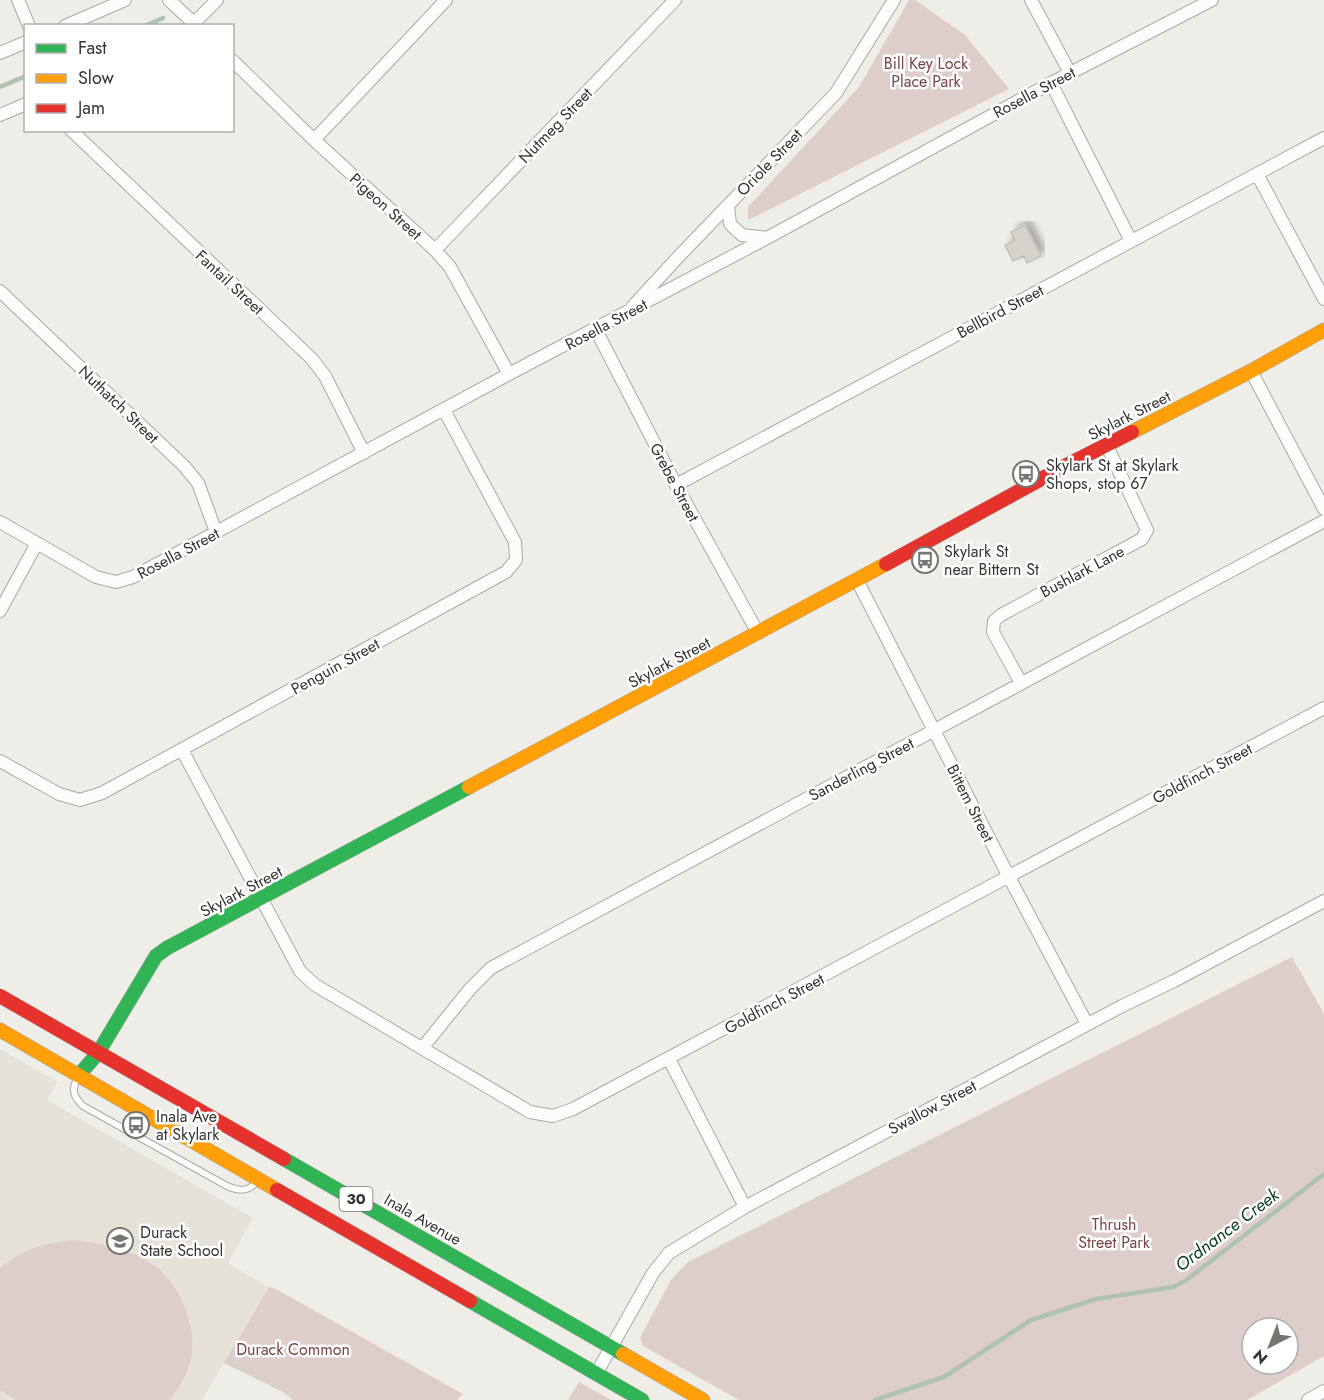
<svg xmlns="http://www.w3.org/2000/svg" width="1324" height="1400" font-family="Jost,sans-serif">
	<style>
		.built { fill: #e6e2d7 }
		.green { fill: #dececb; fill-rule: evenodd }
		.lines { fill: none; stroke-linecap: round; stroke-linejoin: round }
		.stream { stroke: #afc2b3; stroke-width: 4.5 }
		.building { fill: #d8d2cd; stroke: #c1bfbb; stroke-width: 1.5; filter: url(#shadow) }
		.lane-casing { stroke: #a9a8a4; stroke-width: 8 }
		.street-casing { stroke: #a9a8a4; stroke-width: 14 }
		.fast-casing { stroke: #a9a8a4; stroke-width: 15 }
		.slow-casing { stroke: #a9a8a4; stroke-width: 15 }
		.jam-casing { stroke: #a9a8a4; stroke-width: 15 }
		.lane { stroke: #fdfcfc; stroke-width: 6 }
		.street { stroke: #fdfcfc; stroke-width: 12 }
		.fast { stroke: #30b455; stroke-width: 14 }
		.slow { stroke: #ff9f0a; stroke-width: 14 }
		.jam { stroke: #e5322d; stroke-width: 14 }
		.labels { text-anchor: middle; stroke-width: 5; stroke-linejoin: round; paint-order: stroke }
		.shield { fill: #fff; stroke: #72716f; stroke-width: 1.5 }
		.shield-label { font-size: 15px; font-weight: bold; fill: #363431 }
		.park-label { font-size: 16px; fill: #794543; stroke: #fff }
		.street-label { font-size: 16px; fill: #363431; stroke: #fff }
		.poi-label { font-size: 16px; fill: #363431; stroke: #fff; text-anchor: start }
		.water-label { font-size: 18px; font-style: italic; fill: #0f4024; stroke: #fff }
	</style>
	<defs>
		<filter id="shadow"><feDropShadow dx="5.5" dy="-5.5" stdDeviation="3" flood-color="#0004"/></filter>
	</defs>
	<rect width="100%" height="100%" fill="#efede8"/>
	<!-- built -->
	<path class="built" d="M 0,1049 L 58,1082 L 47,1100 L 253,1218 L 228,1263 L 269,1287 L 202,1400 L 0,1400 Z"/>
	<!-- green -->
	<path class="green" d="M 909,0 L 915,0 L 965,35 L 1009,89 L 748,220 L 748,207 L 859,87 Z
		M 1292,957 L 1324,1014 L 1324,1356 L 1247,1400 L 739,1400 L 643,1346 L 640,1338 L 671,1280 L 688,1262 ZM 1252,1328 L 1288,1328 L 1288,1364 L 1252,1364 Z
		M 78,1240 C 105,1245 143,1252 163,1273 C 183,1293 195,1326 192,1354 C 190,1370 179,1388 170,1400 L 15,1400 L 0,1390 L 0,1268 C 24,1248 46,1242 78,1240 Z
		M 269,1287 L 274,1288 L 463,1394 L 457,1400 L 293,1400 L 283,1392 L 224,1363 Z
		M 579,1382 L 611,1400 L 568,1400 Z"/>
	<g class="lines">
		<!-- stream -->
		<path class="stream" d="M 145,26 L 163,18
			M 0,87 L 26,76
			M 875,1400 L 944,1377 L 1031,1320 L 1096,1299 L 1173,1287 L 1185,1281 L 1324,1174"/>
	</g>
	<!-- building -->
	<path class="building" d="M 1025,225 L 1041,256 L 1027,263 L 1024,256 L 1013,261 L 1005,245 L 1015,240 L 1011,232 Z"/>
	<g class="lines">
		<defs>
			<path id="lane" d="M 77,1079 C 71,1091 74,1097 83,1106 L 227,1186 C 239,1191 247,1192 257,1182"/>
			<path id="street" d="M 18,0 L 29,26
				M 169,0 L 197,26
				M 1031,0 L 1070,73
				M 65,26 L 125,0
				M 191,26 L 217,0
				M 0,53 L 26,42
				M 232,60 L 314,140 L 435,250 L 450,267 L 509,374
				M 1051,83 L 1131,241
				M 0,115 L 26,104
				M 71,130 L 312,359 L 325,376 L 364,453
				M 314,140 L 446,0
				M 1257,174 L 1324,299
				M 728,205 L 730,224 L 742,235 L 767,238
				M 435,250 L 675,0
				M 0,291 L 184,466 L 198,483 L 216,532
				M 633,306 L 681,254 L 836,93 L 894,0
				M 596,330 L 676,485 L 758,633
				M 1251,371 L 1324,509
				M 676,485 L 1324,138
				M 0,522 L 96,577 L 116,582 L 133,577 L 509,374 L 767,238 L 1051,83 L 1212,0
				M 857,580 L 1009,877 L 1087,1024
				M 0,611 L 37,543
				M 1021,683 L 993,632 L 994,621 L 1001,615 L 1142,539 L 1147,530 L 1107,446
				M 182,750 L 300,971 L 315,985 L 530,1112 L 553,1116 L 573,1109 L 1324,708
				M 0,761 L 59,794 L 80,800 L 102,793 L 506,572 L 516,560 L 515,542 L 444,410
				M 423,1047 L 470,989 L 491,968 L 1324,521
				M 669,1059 L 745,1207
				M 596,1374 L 653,1273 L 669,1253 L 745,1207 L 1122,1006 L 1174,981 L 1324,901
				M 1308,1400 L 1324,1391"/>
			<path id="fast" d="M 79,1075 L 98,1053 L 156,956 L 167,948 L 469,787
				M 284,1159 L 623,1354
				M 470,1301 L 642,1400"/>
			<path id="slow" d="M 1132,432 L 1251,371 L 1324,330
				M 469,787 L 886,564
				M 0,1030 L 277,1190
				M 623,1354 L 703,1400"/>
			<path id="jam" d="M 886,564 L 1063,467 L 1132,432
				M 0,996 L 284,1159
				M 277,1190 L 470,1301"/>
		</defs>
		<!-- lane casing -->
		<use href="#lane" class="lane-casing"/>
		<!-- street casing -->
		<use href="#street" class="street-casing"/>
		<!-- fast casing -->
		<use href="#fast" class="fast-casing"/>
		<!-- slow casing -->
		<use href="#slow" class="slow-casing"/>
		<!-- jam casing -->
		<use href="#jam" class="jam-casing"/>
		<!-- lane -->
		<use href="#lane" class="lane"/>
		<!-- street -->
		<use href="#street" class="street"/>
		<!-- fast -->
		<use href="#fast" class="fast"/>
		<!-- slow -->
		<use href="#slow" class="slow"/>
		<!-- jam -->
		<use href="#jam" class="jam"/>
	</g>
	<!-- icons -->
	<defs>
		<symbol id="bus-ring" viewBox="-11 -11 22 22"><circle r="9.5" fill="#fff" stroke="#777571" stroke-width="1.5"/><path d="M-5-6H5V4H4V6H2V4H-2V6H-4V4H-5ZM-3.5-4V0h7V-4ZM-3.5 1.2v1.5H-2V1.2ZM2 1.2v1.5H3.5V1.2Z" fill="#777571"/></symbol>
		<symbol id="school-ring" viewBox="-11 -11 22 22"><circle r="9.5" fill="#fff" stroke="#777571" stroke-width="1.5"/><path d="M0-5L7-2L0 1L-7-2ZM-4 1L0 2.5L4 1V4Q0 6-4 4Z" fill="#777571"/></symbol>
	</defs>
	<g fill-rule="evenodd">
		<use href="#bus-ring" x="1011" y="459" width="30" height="30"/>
		<use href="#bus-ring" x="910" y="545" width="30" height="30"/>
		<use href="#bus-ring" x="121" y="1110" width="30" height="30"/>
		<use href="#school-ring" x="105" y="1226" width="30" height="30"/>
	</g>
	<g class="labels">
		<!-- shield labels -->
		<rect class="shield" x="339.5" y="1187" width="33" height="24" rx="4.5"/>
		<g class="shield-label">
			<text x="356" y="1204">30</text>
		</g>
		<!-- park labels -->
		<g class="park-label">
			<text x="926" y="69">Bill Key Lock<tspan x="926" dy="18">Place Park</tspan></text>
			<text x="1114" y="1230">Thrush<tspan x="1114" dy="18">Street Park</tspan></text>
			<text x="293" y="1355">Durack Common</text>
		</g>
		<!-- street labels -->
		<g class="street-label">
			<text transform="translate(1034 92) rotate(-28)" y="6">Rosella Street</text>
			<text transform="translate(555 125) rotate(-46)" y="6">Nutmeg Street</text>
			<text transform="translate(769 162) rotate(-46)" y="6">Oriole Street</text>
			<text transform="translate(386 206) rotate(42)" y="6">Pigeon Street</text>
			<text transform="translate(230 282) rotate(43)" y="6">Fantail Street</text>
			<text transform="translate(1000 311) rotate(-28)" y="6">Bellbird Street</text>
			<text transform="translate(606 324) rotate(-28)" y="6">Rosella Street</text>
			<text transform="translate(119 404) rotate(44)" y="6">Nuthatch Street</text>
			<text transform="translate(1129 415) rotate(-27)" y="6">Skylark Street</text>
			<text transform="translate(675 482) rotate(62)" y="6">Grebe Street</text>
			<text transform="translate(178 553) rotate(-28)" y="6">Rosella Street</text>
			<text transform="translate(1082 571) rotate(-28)" y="6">Bushlark Lane</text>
			<text transform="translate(669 662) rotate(-28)" y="6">Skylark Street</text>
			<text transform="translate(335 666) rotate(-29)" y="6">Penguin Street</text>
			<text transform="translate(861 769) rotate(-28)" y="6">Sanderling Street</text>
			<text transform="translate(1202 773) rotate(-28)" y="6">Goldfinch Street</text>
			<text transform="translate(971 803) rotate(63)" y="6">Bittem Street</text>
			<text transform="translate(241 891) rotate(-28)" y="6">Skylark Street</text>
			<text transform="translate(774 1003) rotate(-28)" y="6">Goldfinch Street</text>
			<text transform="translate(932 1107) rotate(-28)" y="6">Swallow Street</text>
			<text transform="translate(423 1219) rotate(30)" y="6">Inala Avenue</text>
		</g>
		<!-- poi labels -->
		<g class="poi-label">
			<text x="1046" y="471">Skylark St at Skylark<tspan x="1046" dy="18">Shops, stop 67</tspan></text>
			<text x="944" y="557">Skylark St<tspan x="944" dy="18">near Bittern St</tspan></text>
			<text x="156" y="1122">Inala Ave<tspan x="156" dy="18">at Skylark</tspan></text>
			<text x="140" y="1238">Durack<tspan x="140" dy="18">State School</tspan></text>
		</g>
		<!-- water labels -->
		<g class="water-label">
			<text transform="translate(1227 1230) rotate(-37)" y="6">Ordnance Creek</text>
		</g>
	</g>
	<!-- legend -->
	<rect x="24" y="24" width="210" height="108" fill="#ffffff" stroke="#afaead" stroke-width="1.5"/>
	<rect x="36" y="44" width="30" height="9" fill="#30b455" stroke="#afaead" stroke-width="1.5"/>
	<text x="78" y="54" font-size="18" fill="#363431">Fast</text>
	<rect x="36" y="74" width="30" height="9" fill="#ff9f0a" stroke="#afaead" stroke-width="1.5"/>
	<text x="78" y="84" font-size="18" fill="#363431">Slow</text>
	<rect x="36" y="104" width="30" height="9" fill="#e5322d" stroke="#afaead" stroke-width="1.5"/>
	<text x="78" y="114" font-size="18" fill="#363431">Jam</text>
	<!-- north arrow -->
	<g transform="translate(1270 1346) rotate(222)"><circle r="28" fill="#ffffff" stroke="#afaead" stroke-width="1.5"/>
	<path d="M0-4.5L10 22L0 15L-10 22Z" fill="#777571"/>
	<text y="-9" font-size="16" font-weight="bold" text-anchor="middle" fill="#363431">N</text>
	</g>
</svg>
